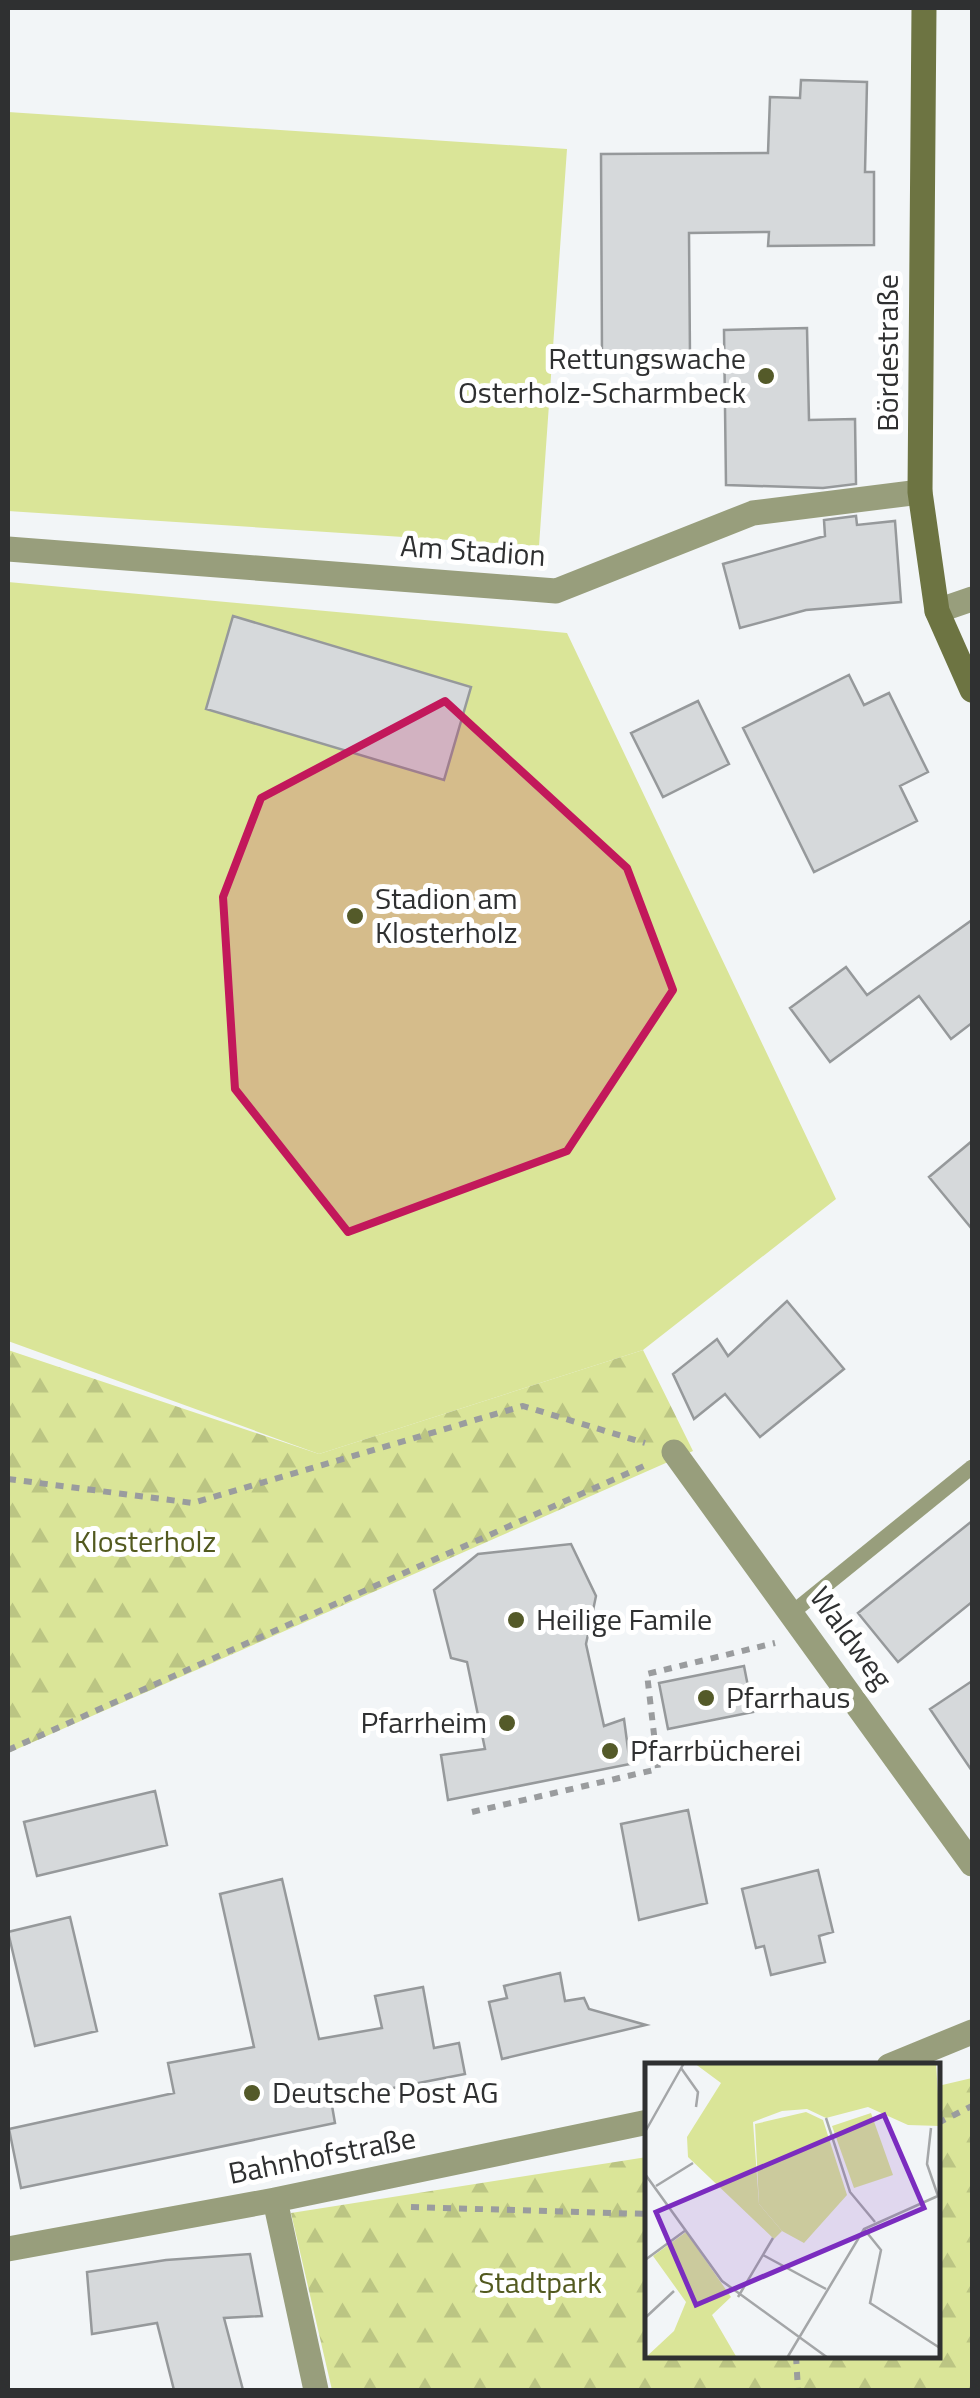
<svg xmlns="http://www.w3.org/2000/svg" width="980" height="2398" font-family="'Titillium Web',sans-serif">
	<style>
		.grass { fill: #dae598 }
		.forest { fill: url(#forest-firs) }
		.building { fill: #d6d9db; stroke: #96999b; stroke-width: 2.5 }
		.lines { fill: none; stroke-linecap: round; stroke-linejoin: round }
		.path { stroke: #9a9c9e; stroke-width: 6; stroke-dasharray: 8 8; stroke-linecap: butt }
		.lane { stroke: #989e7c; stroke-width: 15 }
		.street { stroke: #989e7c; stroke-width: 25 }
		.secondary { stroke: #6d7442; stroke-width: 25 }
		.marked { fill: #c2185b; fill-opacity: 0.2; stroke: #c2185b; stroke-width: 8; stroke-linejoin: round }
		.poi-dot { fill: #545a29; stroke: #fff; stroke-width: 4 }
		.labels { text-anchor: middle; stroke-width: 10; stroke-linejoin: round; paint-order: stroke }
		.street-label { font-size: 30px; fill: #2f3031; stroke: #fff }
		.poi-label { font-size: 30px; fill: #2f3031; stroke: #fff; text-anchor: start }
		.park-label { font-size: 30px; fill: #52591f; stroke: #fff }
		.inset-road { fill: none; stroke: #a4a6a8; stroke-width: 2.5 }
		.view { fill: #7b2cbf; fill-opacity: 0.15; stroke: #7b2cbf; stroke-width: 5 }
		.inset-edge { fill: none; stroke: #2f3031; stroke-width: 5 }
	</style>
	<defs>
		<pattern id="forest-firs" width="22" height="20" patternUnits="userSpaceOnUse" patternTransform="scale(2.5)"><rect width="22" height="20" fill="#dae598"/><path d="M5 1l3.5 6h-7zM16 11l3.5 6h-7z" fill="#bbc583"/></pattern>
	</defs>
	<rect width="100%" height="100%" fill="#f2f5f7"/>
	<!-- grass -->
	<path class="grass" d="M 8,112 L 567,149 L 539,546 L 8,511 Z
		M 8,582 L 567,633 L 836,1199 L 643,1350 L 319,1454 L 8,1341 Z"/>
	<!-- forest -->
	<path class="forest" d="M 8,1350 L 319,1454 L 643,1350 L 693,1451 L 8,1753 Z
		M 972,2078 L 972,2390 L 332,2390 L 291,2213 L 647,2157 L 648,2356 L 938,2356 L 938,2086 Z"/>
	<!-- building -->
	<path class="building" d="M 801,80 L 867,82 L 865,172 L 874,172 L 874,245 L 768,246 L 769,232 L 689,233 L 690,356 L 602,356 L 601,154 L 768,153 L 770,97 L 800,98 Z
		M 807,328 L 809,420 L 855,419 L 856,484 L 823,488 L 726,485 L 724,330 Z
		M 856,516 L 857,525 L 895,521 L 901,602 L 806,610 L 740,628 L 723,564 L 825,536 L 824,520 Z
		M 233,616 L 471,687 L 444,780 L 206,709 Z
		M 849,675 L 864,705 L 889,693 L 928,772 L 900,786 L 917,821 L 814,872 L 743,728 Z
		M 698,701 L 729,764 L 663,797 L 631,733 Z
		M 972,920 L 972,1023 L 951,1039 L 919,996 L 830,1062 L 790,1008 L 846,967 L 867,995 Z
		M 972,1141 L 972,1229 L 929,1177 Z
		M 787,1301 L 844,1369 L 760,1437 L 725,1394 L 694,1419 L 673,1374 L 717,1339 L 728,1356 Z
		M 972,1521 L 972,1602 L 898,1662 L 858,1613 Z
		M 571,1544 L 596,1596 L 586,1644 L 604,1726 L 624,1719 L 630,1764 L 448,1800 L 441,1755 L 485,1749 L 467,1662 L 451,1658 L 434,1590 L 478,1554 Z
		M 744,1666 L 753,1712 L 668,1729 L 659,1683 Z
		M 972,1681 L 972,1771 L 930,1709 Z
		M 155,1791 L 167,1845 L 37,1876 L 24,1822 Z
		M 688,1810 L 707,1903 L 639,1920 L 621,1824 Z
		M 818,1870 L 833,1932 L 819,1936 L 825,1962 L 771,1975 L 764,1946 L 756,1948 L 742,1889 Z
		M 282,1879 L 319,2039 L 382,2028 L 375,1996 L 423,1987 L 434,2048 L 459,2043 L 465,2074 L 331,2100 L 335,2123 L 21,2188 L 9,2129 L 174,2093 L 168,2063 L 254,2047 L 220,1894 Z
		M 70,1917 L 97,2031 L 35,2046 L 8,1932 Z
		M 560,1973 L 565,2001 L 584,1998 L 589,2009 L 646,2025 L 502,2059 L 489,2002 L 507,1998 L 504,1986 Z
		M 250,2254 L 262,2316 L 224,2318 L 243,2390 L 174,2390 L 157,2323 L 92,2334 L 87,2272 L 166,2260 Z"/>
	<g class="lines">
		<!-- path -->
		<path class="path" d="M 8,1479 L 193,1503 L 523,1406 L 645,1443
			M 8,1750 L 646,1465
			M 472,1812 L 658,1769 L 647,1674 L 775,1643
			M 938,2123 L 972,2106
			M 411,2207 L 648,2214
			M 796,2356 L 798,2390"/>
		<!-- lane -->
		<path class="lane" d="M 793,1612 L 972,1467"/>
		<!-- street -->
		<path class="street" d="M 8,549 L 556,591 L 753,513 L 920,492
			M 937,611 L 972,599
			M 674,1452 L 972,1864
			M 889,2066 L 972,2032
			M 275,2200 L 316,2390
			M 8,2249 L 275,2200 L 648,2122"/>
		<!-- secondary -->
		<path class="secondary" d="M 924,8 L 920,492 L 937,611 L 972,690"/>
	</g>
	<!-- marked area -->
	<path class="marked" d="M 445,701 L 627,868 L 673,990 L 567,1151 L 348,1232 L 235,1089 L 223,897 L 261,798 Z"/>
	<!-- markers -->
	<g class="poi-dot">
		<circle cx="766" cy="376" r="10"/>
		<circle cx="355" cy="916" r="10"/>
		<circle cx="516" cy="1620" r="10"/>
		<circle cx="706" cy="1698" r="10"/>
		<circle cx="507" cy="1723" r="10"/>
		<circle cx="610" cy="1751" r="10"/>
		<circle cx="252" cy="2093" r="10"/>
	</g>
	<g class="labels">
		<!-- street labels -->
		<g class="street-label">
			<text transform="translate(888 353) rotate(-90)" y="10">Bördestraße</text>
			<text transform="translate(473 551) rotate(4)" y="10">Am Stadion</text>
			<text transform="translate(851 1638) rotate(54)" y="10">Waldweg</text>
			<text transform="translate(322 2156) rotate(-11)" y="10">Bahnhofstraße</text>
		</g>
		<!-- poi labels -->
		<g class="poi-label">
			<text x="746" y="369" text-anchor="end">Rettungswache<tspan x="746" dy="34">Osterholz-Scharmbeck</tspan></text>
			<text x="375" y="909">Stadion am<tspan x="375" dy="34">Klosterholz</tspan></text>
			<text x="536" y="1630">Heilige Famile</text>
			<text x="726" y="1708">Pfarrhaus</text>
			<text x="487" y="1733" text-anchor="end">Pfarrheim</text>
			<text x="630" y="1761">Pfarrbücherei</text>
			<text x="272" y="2103">Deutsche Post AG</text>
		</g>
		<!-- park labels -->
		<g class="park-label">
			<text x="145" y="1552">Klosterholz</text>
			<text x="540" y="2293">Stadtpark</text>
		</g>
	</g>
	<!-- overview -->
	<g transform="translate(645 2063)">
		<rect width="295" height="295" fill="#f2f5f7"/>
		<path d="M 161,49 L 178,57 L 202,132 L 159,180 L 137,168 L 114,141 L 110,61 ZM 226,50 L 248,112 L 209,125 L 187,63 Z" fill="#dae598"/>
		<path d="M 49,0 L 291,0 L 295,63 L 263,62 L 223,44 L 181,55 L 162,46 L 137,48 L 108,59 L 114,141 L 137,168 L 129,176 L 43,94 L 42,74 L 76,20 ZM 41,169 L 86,234 L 67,252 L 92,295 L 0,295 L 29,268 L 41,239 L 8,193 Z" fill="#dae598"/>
		<path class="inset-road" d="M 36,5 L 53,29 L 51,44M 181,55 L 205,129 L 230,159M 286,65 L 282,101 L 293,133M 0,69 L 39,0M 0,111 L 77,218 L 183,295M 11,123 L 48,100M 219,166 L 236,187 L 225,240 L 295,285M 118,192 L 181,226M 0,197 L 41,167M 93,234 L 128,175M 0,255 L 29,228M 142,295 L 219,166 L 295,132"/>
		<path class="view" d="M 239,52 L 279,145 L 51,242 L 11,149 Z"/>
		<rect width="295" height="295" class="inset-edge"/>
	</g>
	<!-- border -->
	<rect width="980" height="2398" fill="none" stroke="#2f3031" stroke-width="20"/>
</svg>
